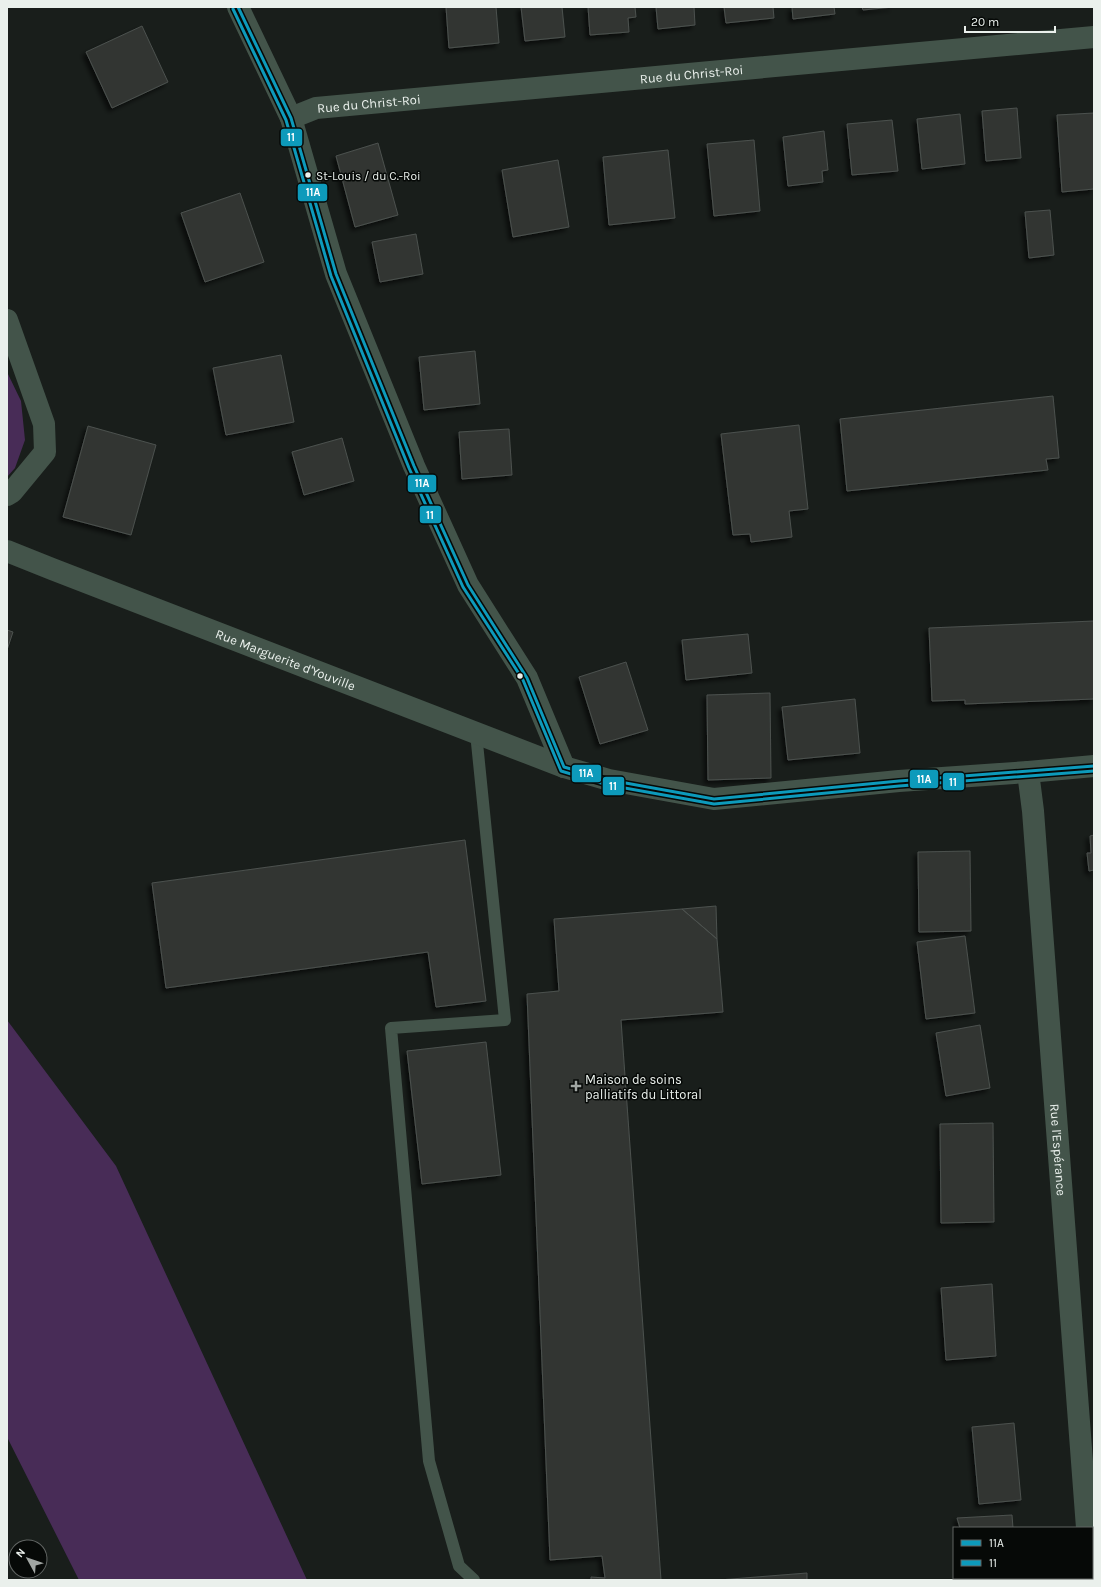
<svg xmlns="http://www.w3.org/2000/svg" width="1101" height="1587" font-family="Karla,sans-serif">
	<style>
		.green { fill: #482c57 }
		.building { fill: #323633; stroke: #4c514e; filter: url(#shadow) }
		.lines { fill: none; stroke-linecap: round; stroke-linejoin: round }
		.service { stroke: #43544a; stroke-width: 12 }
		.minor { stroke: #43544a; stroke-width: 22 }
		.bus-1-casing { stroke: #060907; stroke-width: 6 }
		.bus-2-casing { stroke: #060907; stroke-width: 6 }
		.bus-1 { stroke: #0d9abb; stroke-width: 3 }
		.bus-2 { stroke: #0d9abb; stroke-width: 3 }
		.bus-dot { fill: #eaf0ec; stroke: #060907; stroke-width: 1.5 }
		.poi-dot { fill: #a1a6a3; stroke: #060907; stroke-width: 1.5 }
		.labels { text-anchor: middle; stroke-width: 3; stroke-linejoin: round; paint-order: stroke }
		.bus-label { font-size: 12px; fill: #eaf0ec; stroke: #060907; text-anchor: start }
		.street-label { font-size: 13px; fill: #eaf0ec; stroke: #060907 }
		.poi-label { font-size: 13px; fill: #eaf0ec; stroke: #060907; text-anchor: start }
		.line-badge { stroke: #060907; stroke-width: 1.5 }
		.badge-label { font-size: 11px; text-anchor: middle; font-weight: bold; fill: #fff }
	</style>
	<defs>
		<filter id="shadow"><feDropShadow dx="-3.5" dy="3.5" stdDeviation="2" flood-color="#0009"/></filter>
	</defs>
	<rect width="100%" height="100%" fill="#191e1b"/>
	<!-- green -->
	<path class="green" d="M 7,372 L 21,401 L 25,440 L 15,468 L 7,477 Z
		M 7,1020 L 116,1166 L 307,1580 L 79,1580 L 7,1437 Z"/>
	<!-- building -->
	<path class="building" d="M 446,7 L 496,7 L 499,43 L 449,48 Z
		M 521,7 L 562,7 L 565,37 L 525,41 Z
		M 588,7 L 635,7 L 636,17 L 628,18 L 629,32 L 590,35 Z
		M 656,7 L 694,7 L 695,25 L 658,29 Z
		M 724,7 L 773,7 L 774,18 L 726,23 Z
		M 792,7 L 834,7 L 835,14 L 793,19 Z
		M 862,7 L 893,7 L 863,10 Z
		M 142,26 L 168,82 L 112,108 L 86,52 Z
		M 1017,108 L 1021,158 L 986,161 L 982,111 Z
		M 1094,113 L 1094,189 L 1062,192 L 1057,115 Z
		M 960,114 L 965,164 L 922,169 L 917,119 Z
		M 892,120 L 898,171 L 852,175 L 847,124 Z
		M 824,131 L 828,170 L 822,171 L 823,182 L 788,186 L 783,137 Z
		M 754,140 L 760,211 L 714,216 L 707,144 Z
		M 378,143 L 398,215 L 355,227 L 336,156 Z
		M 668,150 L 675,218 L 609,225 L 603,157 Z
		M 558,160 L 569,227 L 513,237 L 502,170 Z
		M 240,193 L 264,262 L 205,282 L 181,213 Z
		M 1050,210 L 1054,255 L 1029,258 L 1025,212 Z
		M 416,234 L 423,274 L 380,282 L 372,242 Z
		M 475,351 L 480,404 L 424,410 L 419,357 Z
		M 281,355 L 294,422 L 226,435 L 213,368 Z
		M 1053,396 L 1059,458 L 1046,459 L 1048,470 L 847,491 L 840,419 Z
		M 799,425 L 808,509 L 789,511 L 792,537 L 751,542 L 750,534 L 733,535 L 721,434 Z
		M 88,426 L 156,445 L 131,535 L 63,517 Z
		M 509,429 L 512,475 L 462,479 L 459,432 Z
		M 342,438 L 354,481 L 304,495 L 292,452 Z
		M 1094,621 L 1094,699 L 965,704 L 965,700 L 932,701 L 929,628 Z
		M 7,630 L 13,632 L 7,650 Z
		M 748,634 L 752,673 L 686,680 L 682,640 Z
		M 626,662 L 648,730 L 600,744 L 579,677 Z
		M 770,693 L 771,778 L 708,780 L 707,695 Z
		M 855,699 L 860,753 L 788,760 L 782,707 Z
		M 1094,835 L 1094,876 L 1094,870 L 1089,871 L 1087,853 L 1091,853 L 1090,836 Z
		M 465,840 L 486,1001 L 436,1007 L 428,952 L 166,988 L 152,883 Z
		M 970,851 L 971,931 L 919,932 L 918,852 Z
		M 716,906 L 717,939 L 682,909 Z
		M 682,909 L 717,939 L 723,1012 L 621,1020 L 661,1580 L 591,1580 L 591,1577 L 605,1578 L 602,1556 L 550,1560 L 527,994 L 559,991 L 554,919 Z
		M 965,936 L 975,1013 L 926,1019 L 917,942 Z
		M 980,1025 L 990,1088 L 946,1096 L 936,1033 Z
		M 486,1042 L 501,1175 L 422,1184 L 407,1051 Z
		M 993,1123 L 994,1222 L 941,1223 L 940,1124 Z
		M 992,1284 L 996,1356 L 946,1360 L 941,1288 Z
		M 1014,1423 L 1021,1500 L 979,1504 L 972,1427 Z
		M 1012,1515 L 1013,1528 L 960,1528 L 957,1518 Z
		M 807,1573 L 807,1580 L 719,1580 Z"/>
	<g class="lines">
		<!-- service -->
		<path class="service" d="M 474,1580 L 459,1566 L 429,1461 L 391,1028 L 505,1020 L 476,733"/>
		<!-- minor -->
		<g class="minor">
			<path d="M 238,7 L 291,118 L 336,274 L 414,466 L 468,585 L 527,678 L 564,767"/>
			<path id="s1" d="M 291,118 L 316,108 L 1094,37"/>
			<path d="M 7,320 L 44,424 L 45,452 L 12,492 L 7,495"/>
			<path id="s2" d="M 7,551 L 52,569 L 564,767 L 609,780 L 714,799 L 899,781 L 1028,772 L 1094,766"/>
			<path id="s3" d="M 1028,772 L 1033,811 L 1087,1528"/>
			<path d="M 1090,1578 L 1091,1580"/>
		</g>
		<defs>
			<path id="bus-1" d="M 238,7 L 291,118 L 336,274 L 414,466 L 468,585 L 527,678 L 564,767 L 609,780 L 714,799 L 899,781 L 1094,766"/>
			<path id="bus-2" d="M 233,9 L 286,120 L 331,276 L 409,468 L 463,587 L 523,680 L 561,771 L 608,785 L 714,804 L 899,786 L 1094,771"/>
		</defs>
		<!-- bus-1 casing -->
		<use href="#bus-1" class="bus-1-casing"/>
		<!-- bus-2 casing -->
		<use href="#bus-2" class="bus-2-casing"/>
		<!-- bus-1 -->
		<use href="#bus-1" class="bus-1"/>
		<!-- bus-2 -->
		<use href="#bus-2" class="bus-2"/>
	</g>
	<!-- markers -->
	<g class="bus-dot">
		<circle cx="308" cy="175" r="3.5"/>
		<circle cx="520" cy="676" r="3.5"/>
	</g>
	<path class="poi-dot" d="M574 1080h4v4h4v4h-4v4h-4v-4h-4v-4h4z"/>
	<g class="labels">
		<!-- bus labels -->
		<g class="bus-label">
			<text x="316" y="180">St-Louis / du C.-Roi</text>
		</g>
		<!-- street labels -->
		<g class="street-label">
			<text dy="5" stroke="none"><textPath href="#s1" startOffset="404">Rue du Christ-Roi</textPath></text>
			<text dy="5" stroke="none"><textPath href="#s1" startOffset="80">Rue du Christ-Roi</textPath></text>
			<text dy="5" stroke="none"><textPath href="#s2" startOffset="299">Rue Marguerite d'Youville</textPath></text>
			<text dy="5" stroke="none"><textPath href="#s3" startOffset="379">Rue l'Espérance</textPath></text>
		</g>
		<!-- poi labels -->
		<g class="poi-label">
			<text x="585" y="1084">Maison de soins<tspan x="585" dy="15">palliatifs du Littoral</tspan></text>
		</g>
	</g>
	<g class="line-badge">
		<rect x="280" y="128" width="23" height="19" rx="4" fill="#0d9abb"/>
		<rect x="297" y="183" width="31" height="19" rx="4" fill="#0d9abb"/>
		<rect x="407" y="474" width="30" height="19" rx="4" fill="#0d9abb"/>
		<rect x="419" y="505" width="23" height="19" rx="4" fill="#0d9abb"/>
		<rect x="571" y="764" width="31" height="19" rx="4" fill="#0d9abb"/>
		<rect x="909" y="769" width="30" height="20" rx="4" fill="#0d9abb"/>
		<rect x="942" y="772" width="23" height="19" rx="4" fill="#0d9abb"/>
		<rect x="602" y="776" width="23" height="20" rx="4" fill="#0d9abb"/>
	</g>
	<g class="badge-label">
		<text x="291" y="141">11</text>
		<text x="313" y="196">11A</text>
		<text x="422" y="487">11A</text>
		<text x="430" y="519">11</text>
		<text x="586" y="777">11A</text>
		<text x="924" y="783">11A</text>
		<text x="953" y="786">11</text>
		<text x="613" y="790">11</text>
	</g>
	<!-- border -->
	<rect width="1101" height="1587" fill="none" stroke="#eaf0ec" stroke-width="16"/>
	<!-- legend -->
	<rect x="953" y="1527" width="140" height="52" fill="#060907" stroke="#616563"/>
	<rect x="961" y="1540" width="20" height="6" fill="#0d9abb" stroke="#616563"/>
	<text x="989" y="1547" font-size="12" fill="#eaf0ec">11A</text>
	<rect x="961" y="1560" width="20" height="6" fill="#0d9abb" stroke="#616563"/>
	<text x="989" y="1567" font-size="12" fill="#eaf0ec">11</text>
	<!-- north arrow -->
	<g transform="translate(28 1559) rotate(310)"><circle r="19" fill="#060907" stroke="#616563"/>
	<path d="M0-3L7 15L0 10L-7 15Z" fill="#a1a6a3"/>
	<text y="-6" font-size="11" font-weight="bold" text-anchor="middle" fill="#eaf0ec">N</text>
	</g>
	<!-- scale -->
	<path d="M965 26v6h90v-6" fill="none" stroke="#eaf0ec" stroke-width="2"/>
	<text x="971" y="26" font-size="12" fill="#eaf0ec" stroke="#060907" stroke-width="3" paint-order="stroke">20 m</text>
</svg>
